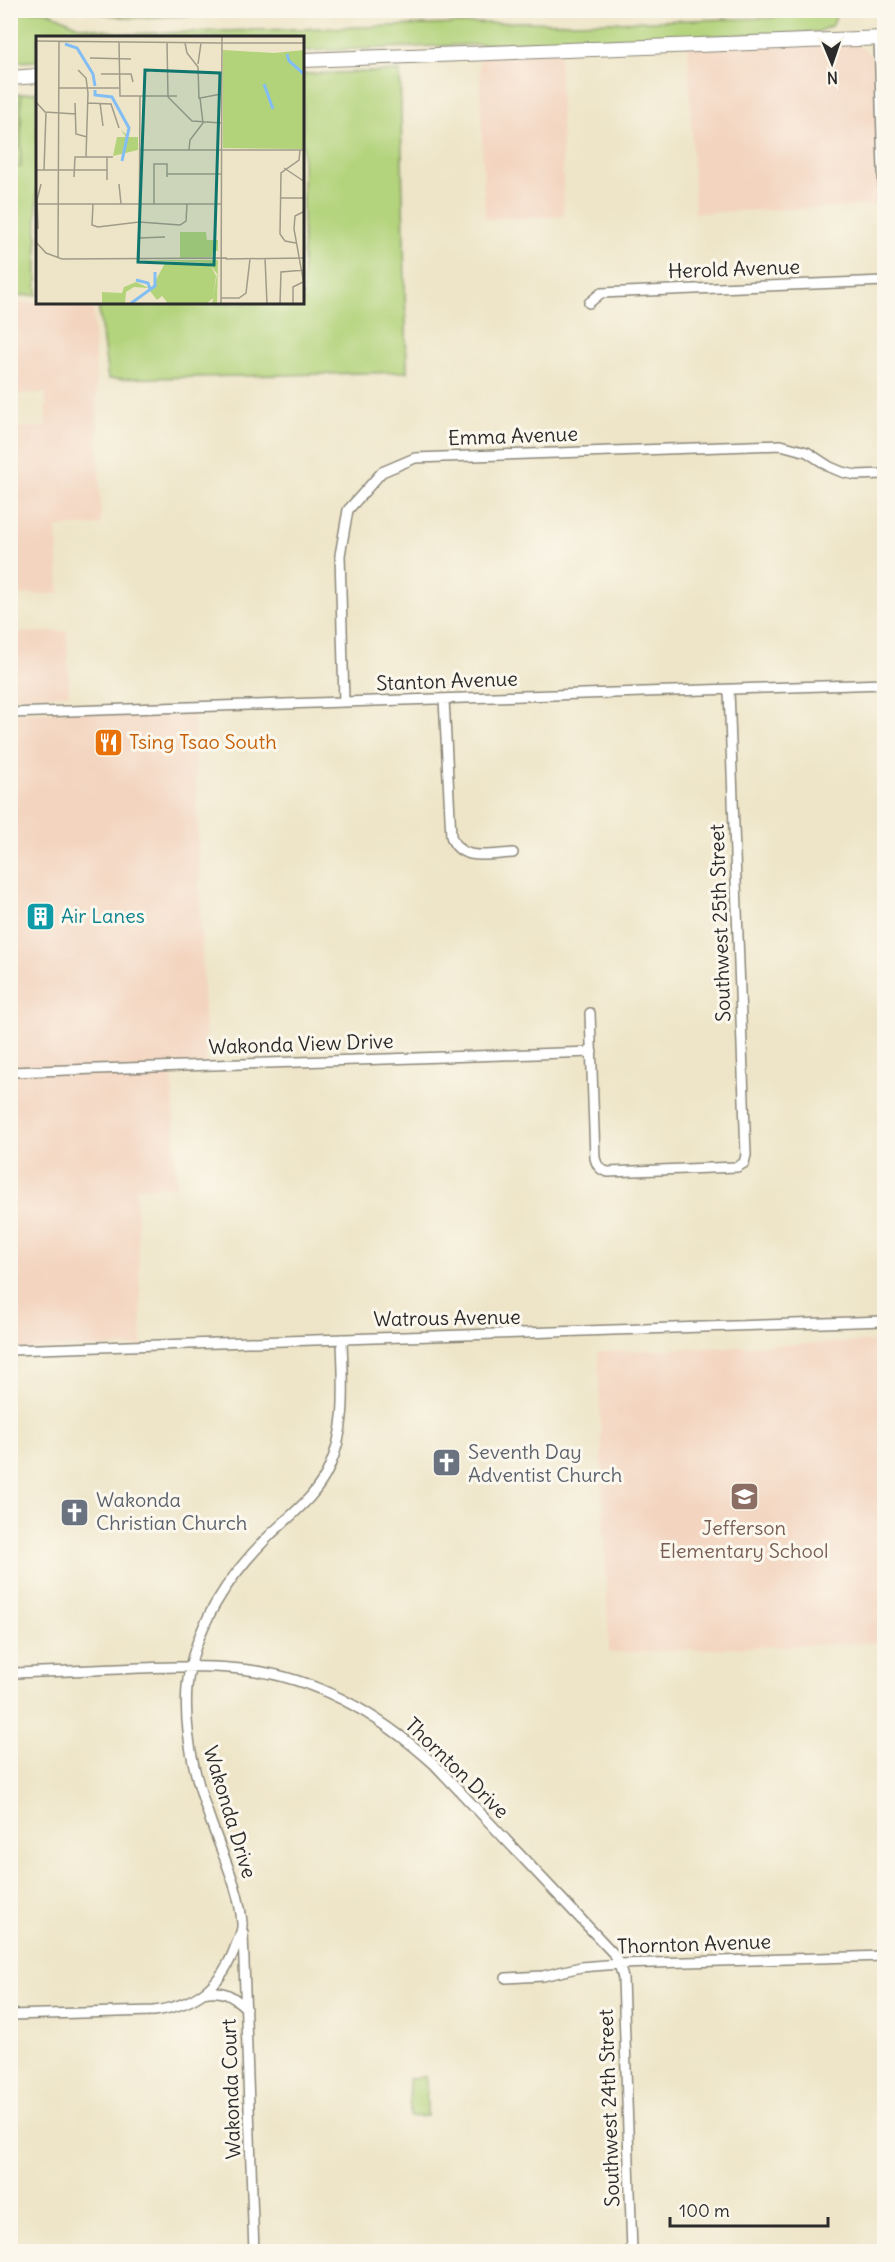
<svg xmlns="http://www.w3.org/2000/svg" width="895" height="2262" font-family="Delius,sans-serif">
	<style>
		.built { fill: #f3d4bf }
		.grass { fill: #b3d37b; stroke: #6f7f53; stroke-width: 1.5 }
		.garden { fill: url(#garden-furrows); stroke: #6f7f53; stroke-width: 1.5 }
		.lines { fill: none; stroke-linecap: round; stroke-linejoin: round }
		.minor-casing { stroke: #8c887a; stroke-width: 12 }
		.secondary-casing { stroke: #8c887a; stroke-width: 16 }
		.minor { stroke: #fff; stroke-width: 9 }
		.secondary { stroke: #fff; stroke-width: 14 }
		.labels { text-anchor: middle; stroke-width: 6; stroke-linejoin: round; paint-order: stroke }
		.street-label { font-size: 20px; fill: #2b2b2b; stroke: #fbf7ec }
		.food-label { font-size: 20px; fill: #c56008; stroke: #fbf7ec; text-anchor: start }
		.culture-label { font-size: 20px; fill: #0d838f; stroke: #fbf7ec; text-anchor: start }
		.worship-label { font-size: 20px; fill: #5b616d; stroke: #fbf7ec; text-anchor: start }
		.education-label { font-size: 20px; fill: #785e54; stroke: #fbf7ec }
		.inset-river { fill: none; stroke: #82bdf4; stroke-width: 3 }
		.inset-road { fill: none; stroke: #a09b89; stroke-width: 1.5 }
		.view { fill: #0f766e; fill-opacity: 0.15; stroke: #0f766e; stroke-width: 3 }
		.inset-edge { fill: none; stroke: #2b2b2b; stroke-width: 3 }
	</style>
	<defs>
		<pattern id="garden-furrows" width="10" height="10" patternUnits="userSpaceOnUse" patternTransform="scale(1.5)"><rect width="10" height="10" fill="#b3d37b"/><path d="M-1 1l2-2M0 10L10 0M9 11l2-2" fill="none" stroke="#9ab56a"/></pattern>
	</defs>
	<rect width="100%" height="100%" fill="#fbf7ec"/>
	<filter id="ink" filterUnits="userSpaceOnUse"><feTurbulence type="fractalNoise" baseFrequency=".0167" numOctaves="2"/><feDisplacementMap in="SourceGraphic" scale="12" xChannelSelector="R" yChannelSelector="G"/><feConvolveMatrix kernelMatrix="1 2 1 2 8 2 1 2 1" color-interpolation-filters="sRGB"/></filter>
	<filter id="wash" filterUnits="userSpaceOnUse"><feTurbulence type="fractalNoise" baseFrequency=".008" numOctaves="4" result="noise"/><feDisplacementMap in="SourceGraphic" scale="24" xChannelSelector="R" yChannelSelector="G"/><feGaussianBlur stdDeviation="1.35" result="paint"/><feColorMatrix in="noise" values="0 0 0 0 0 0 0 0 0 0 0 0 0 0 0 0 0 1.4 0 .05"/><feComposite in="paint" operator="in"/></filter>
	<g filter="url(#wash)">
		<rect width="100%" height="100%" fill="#eee5c8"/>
		<!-- built -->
		<path class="built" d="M 848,39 L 871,55 L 882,150 L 884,205 L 695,213 L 688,46 Z
			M 559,51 L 564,216 L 485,219 L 479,53 Z
			M 10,303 L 93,303 L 101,525 L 57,527 L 59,594 L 11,595 L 11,428 L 46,427 L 46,393 L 11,394 Z
			M 67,631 L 69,694 L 11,697 L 11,633 Z
			M 193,707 L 206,1065 L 172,1067 L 176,1186 L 136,1188 L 142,1346 L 11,1350 L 10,713 Z
			M 884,1341 L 884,1642 L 609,1653 L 598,1352 Z"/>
		<!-- grass -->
		<path class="grass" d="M 86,11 L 86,10 L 328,11 L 128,18 Z
			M 786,11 L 838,10 L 833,25 L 818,32 L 303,51 L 303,38 L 38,38 L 37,61 L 11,62 L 11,11 L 46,11 L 79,26 L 127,34 L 523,22 L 572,23 L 772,18 Z
			M 400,71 L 407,372 L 108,379 L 98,303 L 303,303 L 303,74 Z
			M 37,92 L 37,295 L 11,296 L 10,167 L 21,166 L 21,94 Z
			M 426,2077 L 427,2116 L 410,2117 L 409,2078 Z"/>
		<!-- garden -->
		<path class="garden" d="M 11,94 L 21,94 L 21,167 L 11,167 Z"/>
	</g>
	<g filter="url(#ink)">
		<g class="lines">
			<defs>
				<path id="minor" d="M 879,38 L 884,203
					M 589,303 L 601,293 L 884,281
					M 444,699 L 451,836 C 459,863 491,854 513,853
					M 344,702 L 340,555 L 348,510 L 382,472 L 415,458 L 781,445 L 807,452 L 830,467 L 842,472 L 856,475 L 884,474
					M 10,713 L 884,684
					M 590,1013 L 595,1158 C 597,1166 600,1170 608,1172 L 737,1167 L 744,1163 L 746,1155 L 729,690
					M 10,1072 L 592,1052
					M 10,1350 L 884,1321
					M 10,1673 C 53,1672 96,1670 139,1668 C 176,1667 212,1665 249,1670 C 320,1679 381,1716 434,1764 L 613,1953 L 619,1964 L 623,1978 L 632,2252
					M 243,1933 L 254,2252
					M 506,1978 L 543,1976 L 581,1967 L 619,1964 L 884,1956
					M 203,1993 C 222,1989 232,1995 246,2008
					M 10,2015 L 154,2011 C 196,2005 222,1986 236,1945 C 239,1938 243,1930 242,1923 C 240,1895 228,1867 218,1841 C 199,1792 183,1740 187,1687 C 193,1628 229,1575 270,1535 C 292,1514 316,1497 329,1468 C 348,1426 343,1383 342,1339"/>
				<path id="secondary" d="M 303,60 L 884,38
					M 10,78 L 38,76"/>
			</defs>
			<!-- minor casing -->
			<use href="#minor" class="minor-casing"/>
			<!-- secondary casing -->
			<use href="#secondary" class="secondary-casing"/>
			<!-- minor -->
			<use href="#minor" class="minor"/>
			<!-- secondary -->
			<use href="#secondary" class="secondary"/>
		</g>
	</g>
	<!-- icons -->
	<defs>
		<symbol id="restaurant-square" viewBox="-11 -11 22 22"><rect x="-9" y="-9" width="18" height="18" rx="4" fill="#e8710a" stroke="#fbf7ec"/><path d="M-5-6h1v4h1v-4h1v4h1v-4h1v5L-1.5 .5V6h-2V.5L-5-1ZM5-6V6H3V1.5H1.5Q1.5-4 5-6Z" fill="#fff"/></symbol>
		<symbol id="building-square" viewBox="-11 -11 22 22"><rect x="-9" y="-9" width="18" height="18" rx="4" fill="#0f9aa8" stroke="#fbf7ec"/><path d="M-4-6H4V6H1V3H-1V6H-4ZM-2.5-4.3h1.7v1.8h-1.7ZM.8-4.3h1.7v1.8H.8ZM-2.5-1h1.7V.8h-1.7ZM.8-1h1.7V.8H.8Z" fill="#fff"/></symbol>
		<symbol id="church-square" viewBox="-11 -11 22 22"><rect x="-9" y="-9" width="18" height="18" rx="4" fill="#6b7280" stroke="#fbf7ec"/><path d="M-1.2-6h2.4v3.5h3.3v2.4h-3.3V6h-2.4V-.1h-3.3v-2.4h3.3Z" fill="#fff"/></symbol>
		<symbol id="school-square" viewBox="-11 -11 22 22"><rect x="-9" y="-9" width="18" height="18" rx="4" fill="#8d6e63" stroke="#fbf7ec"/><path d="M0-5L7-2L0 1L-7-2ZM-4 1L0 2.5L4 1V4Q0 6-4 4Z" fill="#fff"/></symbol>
	</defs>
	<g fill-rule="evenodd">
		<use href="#restaurant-square" x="92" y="726" width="33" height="33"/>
		<use href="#building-square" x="24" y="900" width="33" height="33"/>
		<use href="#church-square" x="430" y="1446" width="33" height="33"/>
		<use href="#school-square" x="728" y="1480" width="33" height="33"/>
		<use href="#church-square" x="58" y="1496" width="33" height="33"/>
	</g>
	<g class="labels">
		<!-- street labels -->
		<g class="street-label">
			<text transform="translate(734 269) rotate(-2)" y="7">Herold Avenue</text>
			<text transform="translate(513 436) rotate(-2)" y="7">Emma Avenue</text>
			<text transform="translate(447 681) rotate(-2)" y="7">Stanton Avenue</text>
			<text transform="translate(720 923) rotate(-92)" y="7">Southwest 25th Street</text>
			<text transform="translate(301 1044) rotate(-2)" y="7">Wakonda View Drive</text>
			<text transform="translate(447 1318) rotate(-1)" y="7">Watrous Avenue</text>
			<text transform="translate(457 1768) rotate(44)" y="7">Thornton Drive</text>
			<text transform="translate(230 1812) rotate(73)" y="7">Wakonda Drive</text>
			<text transform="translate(694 1944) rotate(-2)" y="7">Thornton Avenue</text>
			<text transform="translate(231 2089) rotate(-92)" y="7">Wakonda Court</text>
			<text transform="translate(609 2108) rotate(-92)" y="7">Southwest 24th Street</text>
		</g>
		<!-- food labels -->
		<g class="food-label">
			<text x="129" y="749">Tsing Tsao South</text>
		</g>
		<!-- culture labels -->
		<g class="culture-label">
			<text x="61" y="923">Air Lanes</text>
		</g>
		<!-- worship labels -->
		<g class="worship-label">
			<text x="468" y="1459">Seventh Day<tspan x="468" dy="23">Adventist Church</tspan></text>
			<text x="96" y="1507">Wakonda<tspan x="96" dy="23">Christian Church</tspan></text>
		</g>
		<!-- education labels -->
		<g class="education-label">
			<text x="744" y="1535">Jefferson<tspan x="744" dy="23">Elementary School</tspan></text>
		</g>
	</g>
	<!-- overview -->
	<g transform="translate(36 36)">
		<rect width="268" height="268" fill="#eee5c8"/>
		<path d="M 187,14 L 238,17 L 268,14 L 268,113 L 187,112 ZM 144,196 L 170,196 L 171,204 L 182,204 L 182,215 L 177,215 L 176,221 L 144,222 ZM 107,224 L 182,224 L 181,268 L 176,268 L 181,238 L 173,227 ZM 129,227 L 175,230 L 180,240 L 177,262 L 170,268 L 128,268 L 131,266 L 126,260 L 121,264 L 114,255 ZM 100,246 L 113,252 L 98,251 L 90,256 L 89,268 L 66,268 L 66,256 L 86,257 L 88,251 Z" fill="#b3d37b"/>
		<path d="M 85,94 L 91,99 L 91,101 L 102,101 L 102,114 L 77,120 L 81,101 L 90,101 Z" fill="#b3d37b"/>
		<path class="inset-river" d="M 29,8 L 41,12 L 57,38 L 59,50M 251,18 L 253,25 L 268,38M 228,48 L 237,73M 59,54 L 59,59 L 76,61 L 93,92 L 86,125M 100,244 L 112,247 L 114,253M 94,268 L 119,250 L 119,236"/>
		<path class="inset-road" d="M 0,5 L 186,7M 83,6 L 84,60 L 141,60M 131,6 L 132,61 L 156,85 L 186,87M 149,7 L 151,17 L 162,31 L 163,63M 186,7 L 269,7M 54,22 L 95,23M 162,28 L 165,7M 42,34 L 50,42 L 52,57 L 50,121M 65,38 L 95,38 L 97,46M 23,52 L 83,52M 0,66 L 9,76 L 40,78M 39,67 L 40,98 L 51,101M 52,67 L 75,68 L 83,92M 64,67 L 67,90M 104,114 L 269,114M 153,114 L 154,104 L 167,87 L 164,62 L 185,58M 248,132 L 269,146M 0,134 L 71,134M 8,134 L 10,76M 131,138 L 185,138M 38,141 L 39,121 L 77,121M 71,144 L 71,121M 83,148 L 85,168M 245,162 L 269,162M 0,168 L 185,168M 57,168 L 56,189 L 62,191 L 103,186 L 144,189 L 150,185 L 151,168M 118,168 L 118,128 L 131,128 L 131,141M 269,175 L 259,180 L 258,193 L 269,254M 2,193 L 1,164 L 5,148M 103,202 L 129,201M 0,206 L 10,217 L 26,223 L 191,222M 260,207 L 249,205 L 244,198 L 245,137 L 263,124 L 264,114M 22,222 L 23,6M 229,222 L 231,268M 103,223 L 104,60M 190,223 L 269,222M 185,262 L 203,262 L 210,257 L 214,223M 185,268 L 186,0M 244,268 L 245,236 L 269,234M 257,268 L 257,251 L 267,246"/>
		<path class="view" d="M 109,34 L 184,37 L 178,229 L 102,226 Z"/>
		<rect width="268" height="268" class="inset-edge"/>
	</g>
	<!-- margin -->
	<rect width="895" height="2262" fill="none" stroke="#fbf7ec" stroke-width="36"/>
	<!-- north arrow -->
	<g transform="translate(832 63) rotate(178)" stroke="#fbf7ec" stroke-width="4.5" paint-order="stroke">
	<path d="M0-4.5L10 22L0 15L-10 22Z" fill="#2b2b2b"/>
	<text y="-9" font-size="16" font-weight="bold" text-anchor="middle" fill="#2b2b2b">N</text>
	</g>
	<!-- scale -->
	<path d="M670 2217v9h158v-9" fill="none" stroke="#2b2b2b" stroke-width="3"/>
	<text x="679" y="2217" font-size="18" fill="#2b2b2b" stroke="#fbf7ec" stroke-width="4.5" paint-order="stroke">100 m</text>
</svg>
